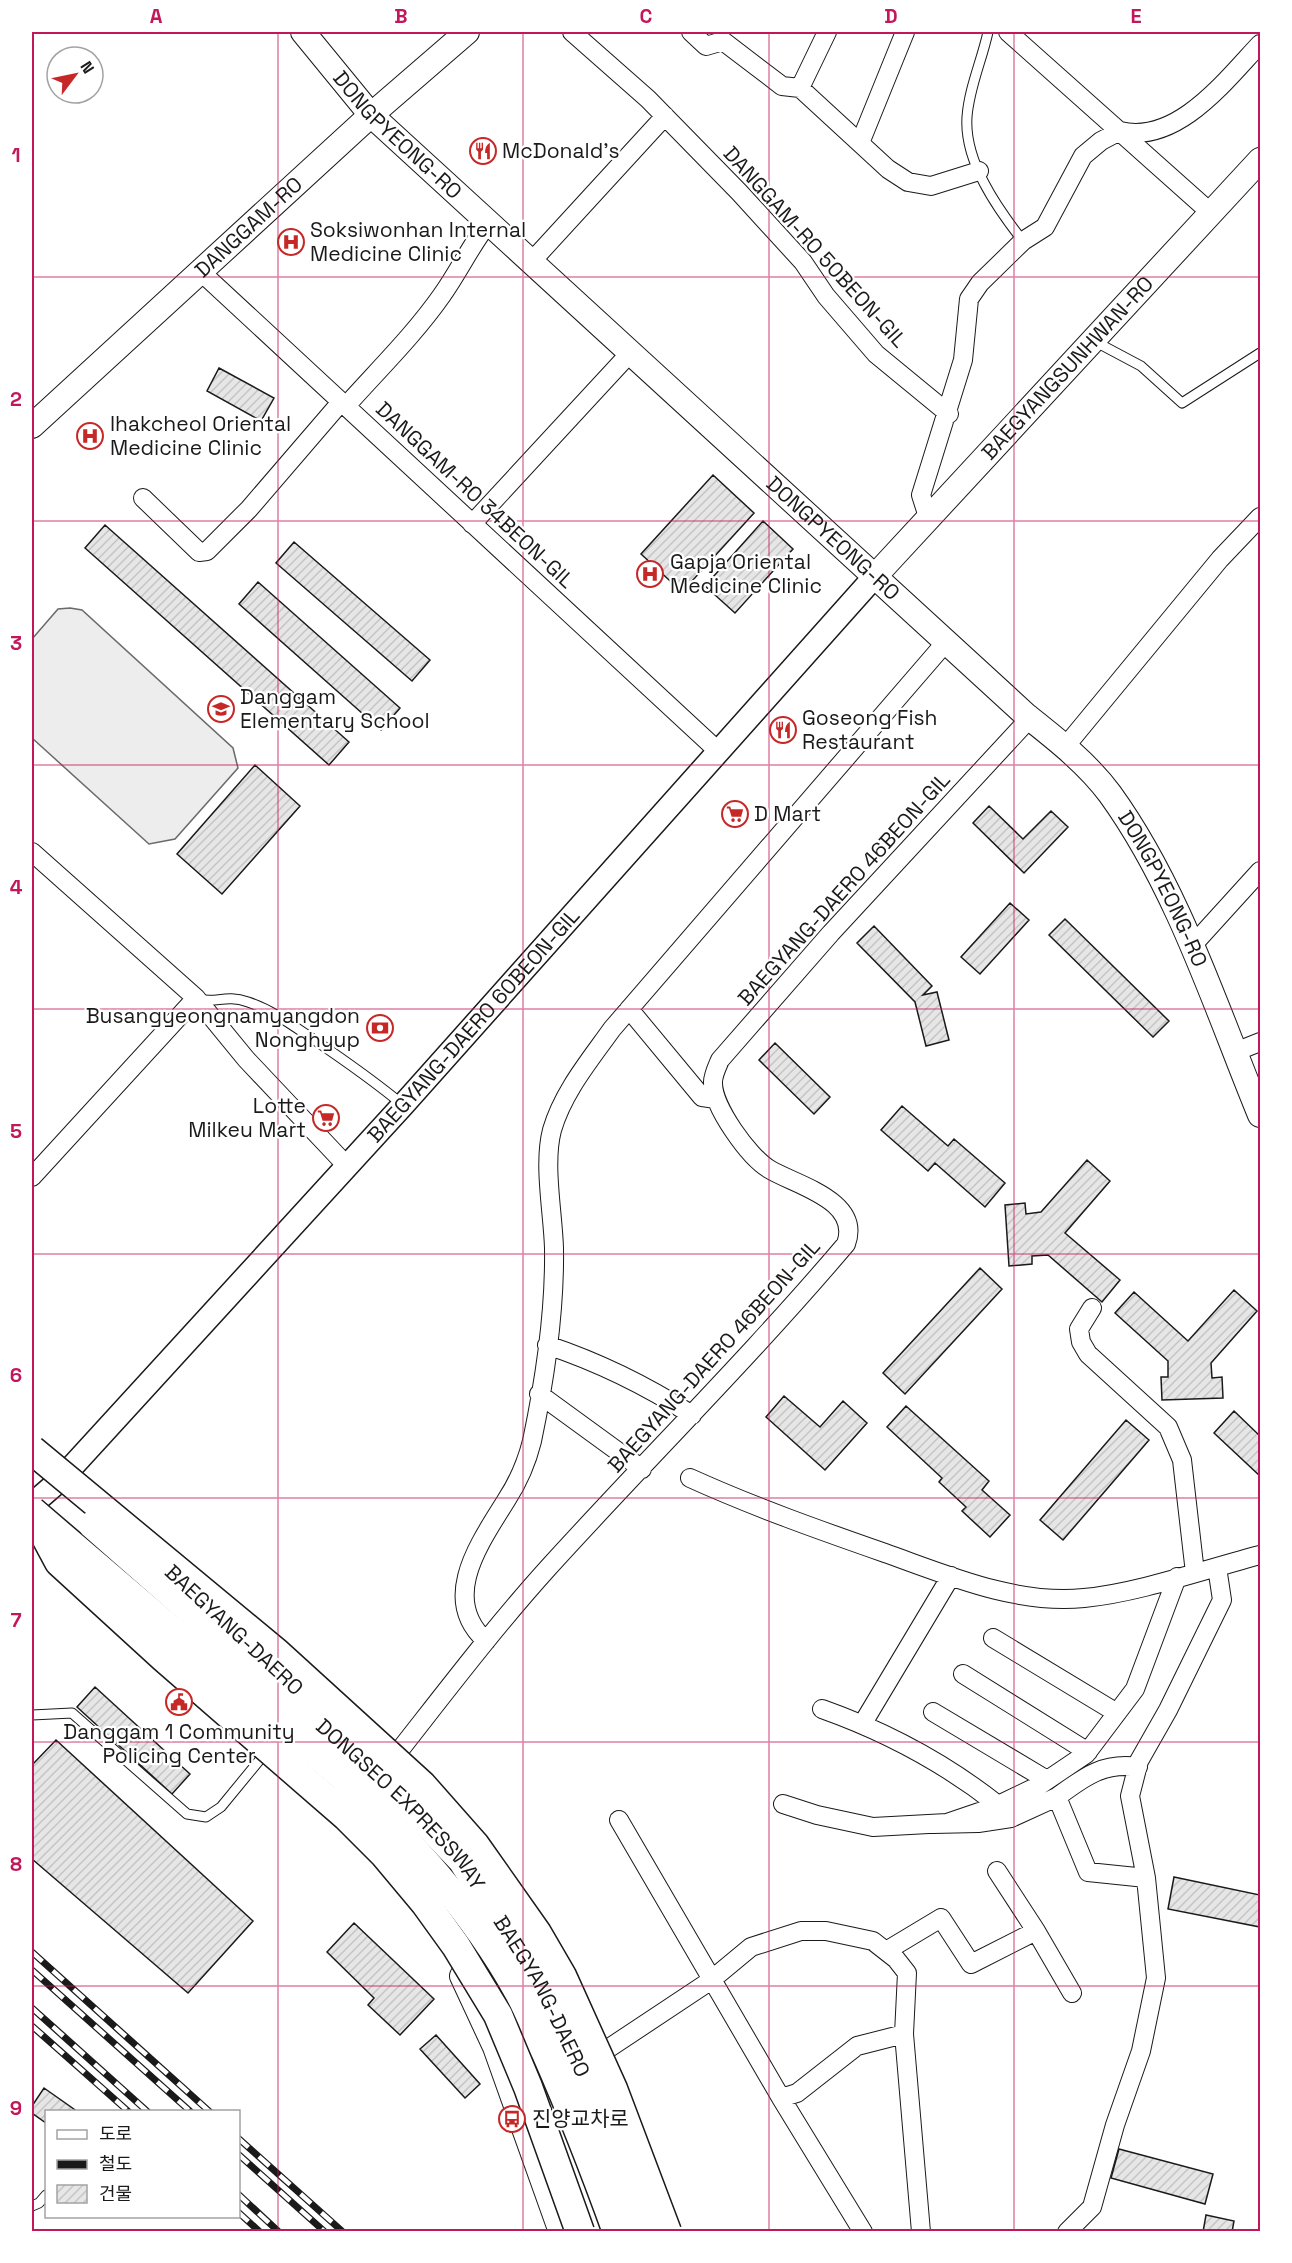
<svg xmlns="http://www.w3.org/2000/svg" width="1292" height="2263" font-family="'Space Grotesk','Noto Sans KR',sans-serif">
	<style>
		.built { fill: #ededed; stroke: #6a6a6a; stroke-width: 1.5 }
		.building { fill: url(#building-hatch); stroke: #1a1a1a; stroke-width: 1.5 }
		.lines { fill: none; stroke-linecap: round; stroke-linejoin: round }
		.service-casing { stroke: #1a1a1a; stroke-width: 11 }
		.minor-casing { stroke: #1a1a1a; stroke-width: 20 }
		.tertiary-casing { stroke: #1a1a1a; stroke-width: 25 }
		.secondary-casing { stroke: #1a1a1a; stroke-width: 26 }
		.service { stroke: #fff; stroke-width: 9 }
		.minor { stroke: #fff; stroke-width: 18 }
		.tertiary { stroke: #fff; stroke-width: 22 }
		.secondary { stroke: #fff; stroke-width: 24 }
		.rail-casing { stroke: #1a1a1a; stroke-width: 7 }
		.rail { stroke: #fff; stroke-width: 4.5; stroke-dasharray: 14; stroke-linecap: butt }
		.trunk-bridge-casing { stroke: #1a1a1a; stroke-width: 31; stroke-linecap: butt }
		.trunk-bridge { stroke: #fff; stroke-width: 28 }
		.grid { fill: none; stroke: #c2185b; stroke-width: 1.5; stroke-opacity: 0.55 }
		.labels { text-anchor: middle; stroke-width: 4.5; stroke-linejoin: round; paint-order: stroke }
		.street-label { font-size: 21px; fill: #1a1a1a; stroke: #fff }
		.poi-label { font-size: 21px; fill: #1a1a1a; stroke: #fff; text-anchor: start }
		.neatline { fill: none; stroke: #c2185b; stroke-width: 2 }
		.grid-label { font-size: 20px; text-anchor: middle; font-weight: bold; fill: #c2185b }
	</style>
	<defs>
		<pattern id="building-hatch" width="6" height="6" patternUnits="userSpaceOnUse" patternTransform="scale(1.5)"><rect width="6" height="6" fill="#e6e6e6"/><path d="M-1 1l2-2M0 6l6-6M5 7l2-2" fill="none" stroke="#c5c5c5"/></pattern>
	</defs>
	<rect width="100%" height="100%" fill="#fff"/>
	<!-- built -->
	<path class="built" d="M 70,608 L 82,610 L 233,748 L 238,768 L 175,839 L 149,844 L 32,738 L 32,639 L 58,609 Z"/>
	<!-- building -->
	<path class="building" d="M 219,368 L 274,398 L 261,421 L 207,391 Z
		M 713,475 L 754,513 L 682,592 L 641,554 Z
		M 763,521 L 793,549 L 735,613 L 705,586 Z
		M 105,525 L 349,742 L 329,765 L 85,548 Z
		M 294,542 L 430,660 L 412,681 L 276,563 Z
		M 258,582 L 400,708 L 381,730 L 239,604 Z
		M 255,765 L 300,806 L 222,894 L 177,854 Z
		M 989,806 L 1023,839 L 1051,811 L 1068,827 L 1024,873 L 973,823 Z
		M 1010,903 L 1029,920 L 980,974 L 961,957 Z
		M 1065,919 L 1169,1021 L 1153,1037 L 1049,935 Z
		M 874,926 L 932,986 L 923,995 L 937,992 L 949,1040 L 926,1046 L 915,1002 L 857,943 Z
		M 775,1043 L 830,1097 L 814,1114 L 759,1060 Z
		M 902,1106 L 948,1146 L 954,1139 L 1005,1183 L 985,1207 L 935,1163 L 928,1171 L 881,1130 Z
		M 1087,1160 L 1110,1181 L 1065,1233 L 1120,1280 L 1102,1302 L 1048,1255 L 1032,1256 L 1032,1264 L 1009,1266 L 1005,1205 L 1025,1203 L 1026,1214 L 1041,1212 Z
		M 980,1268 L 1002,1289 L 905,1394 L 883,1373 Z
		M 1234,1290 L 1257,1311 L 1211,1363 L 1212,1378 L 1222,1377 L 1223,1398 L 1162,1400 L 1161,1377 L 1168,1377 L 1168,1361 L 1115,1313 L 1134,1292 L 1188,1341 Z
		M 784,1396 L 820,1427 L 843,1401 L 867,1423 L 825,1470 L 766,1417 Z
		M 906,1406 L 989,1481 L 982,1490 L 1010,1515 L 990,1537 L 962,1511 L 966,1507 L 939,1482 L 942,1478 L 887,1427 Z
		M 1234,1411 L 1260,1436 L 1260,1476 L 1214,1433 Z
		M 1126,1420 L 1149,1440 L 1063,1540 L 1040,1520 Z
		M 95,1687 L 190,1774 L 172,1794 L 77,1707 Z
		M 56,1740 L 253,1921 L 188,1993 L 32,1859 L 32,1765 Z
		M 1174,1877 L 1260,1895 L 1260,1927 L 1168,1909 Z
		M 354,1923 L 434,1999 L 400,2035 L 368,2005 L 374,1998 L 327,1952 Z
		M 436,2035 L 480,2084 L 465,2098 L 420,2049 Z
		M 44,2088 L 78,2112 L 46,2112 L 46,2123 L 32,2113 L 32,2106 Z
		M 1119,2149 L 1213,2174 L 1205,2204 L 1111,2178 Z
		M 1206,2215 L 1234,2221 L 1232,2232 L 1203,2232 Z"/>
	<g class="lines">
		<defs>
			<path id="service" d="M 988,32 C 982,60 969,88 967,117 C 964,161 997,208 1023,241
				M 1094,341 L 1141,366 L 1182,403 L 1260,353
				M 199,999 C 216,1004 225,994 248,1002 C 272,1010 292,1025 313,1039 C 344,1060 374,1081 403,1105
				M 32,1715 L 72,1713 L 187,1814 L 206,1817 L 221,1807 L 267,1751
				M 32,2206 L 39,2203 L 46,2195"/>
			<path id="minor" d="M 572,32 L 648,99 L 739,192 L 803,262 L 826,296 L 876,354 L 949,414
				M 691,32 L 706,46 L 723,41 L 782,86 L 800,88
				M 827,32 L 800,88 L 888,169 L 908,182 L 931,186 L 979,171
				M 1008,32 L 1211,213
				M 860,143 L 905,32
				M 532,261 L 665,116
				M 201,272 L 718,751
				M 346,406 C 378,370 414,335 442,295 C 459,271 471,245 489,222
				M 143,498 L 199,552 L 207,551 L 249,509 L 341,402
				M 928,517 L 921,495 L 963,360 L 969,299 L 980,283 L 1023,241 L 1045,227 L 1083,156 L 1101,141 L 1120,131 C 1177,145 1226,80 1260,44
				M 472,524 L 631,352
				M 1065,747 L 1220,559 L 1260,517
				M 32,852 L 196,998 L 246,1059 L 347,1166
				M 1191,947 L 1260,871
				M 629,1009 L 702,1097 L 716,1099
				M 1235,1052 L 1260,1042
				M 32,1177 L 196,998
				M 1092,1308 L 1079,1329 L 1081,1342 L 1088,1354 L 1168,1427 L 1182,1460 L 1195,1573
				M 547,1345 C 598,1362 647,1386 692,1415
				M 539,1394 L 642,1469
				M 690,1478 C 754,1507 819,1530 885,1553 C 947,1575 1016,1605 1084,1598 C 1138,1593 1206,1569 1260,1555
				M 993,1638 L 1117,1713
				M 486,1641 C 438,1598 482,1540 507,1499 C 518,1482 527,1461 532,1441 C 545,1379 555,1311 554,1248 C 553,1213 543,1164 552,1130 C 563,1092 590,1060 612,1029 L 946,642
				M 963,1674 L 1088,1752
				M 822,1709 C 884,1731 946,1764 998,1805
				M 933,1712 L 1047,1780
				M 863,1723 L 951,1576
				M 388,1765 C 441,1698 492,1630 548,1568 C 647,1459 751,1356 846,1244 C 862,1200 795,1185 769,1169 C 749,1157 712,1106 713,1082 C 713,1075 717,1067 720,1060 L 831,933 L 1030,718
				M 1057,1797 C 1084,1777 1103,1762 1138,1767
				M 783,1804 L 817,1815 L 873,1827 L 947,1823 L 994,1807 L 1040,1785 L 1086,1754 L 1135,1689 L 1177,1577
				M 619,1820 L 781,2098 L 797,2093 L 857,2046 L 904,2034
				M 933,1824 L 978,1823 L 1011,1818 L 1057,1797 L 1088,1872 L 1146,1878 L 1156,1978 L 1141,2051 L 1115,2125 L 1092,2207 L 1067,2232
				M 1146,1878 L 1130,1796 L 1139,1761 L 1168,1710 L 1222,1600 L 1217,1567
				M 1036,1931 L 1072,1993
				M 886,1951 L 941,1918 L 971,1964 L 1036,1931 L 997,1871
				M 591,2060 L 710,1981 L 751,1947 L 801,1931 L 826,1931 L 873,1941 L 896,1959 L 907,1973 L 904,2034 L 921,2232
				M 781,2098 L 863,2232"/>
			<g id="tertiary">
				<path id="s1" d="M 32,1500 L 37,1500 L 59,1481 L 403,1105 L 876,575"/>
			</g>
			<g id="secondary">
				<path id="s2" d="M 303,32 L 371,115 L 1027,716 C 1056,739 1088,764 1110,794 C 1178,888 1216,1008 1260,1115"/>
				<path id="s3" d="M 32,426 L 371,115 L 467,32"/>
				<path id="s4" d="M 876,575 L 1260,160"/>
				<path d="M 462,1976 L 495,2047 L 561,2232"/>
			</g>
		</defs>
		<!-- service casing -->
		<use href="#service" class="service-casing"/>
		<!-- minor casing -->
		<use href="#minor" class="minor-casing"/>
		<!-- tertiary casing -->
		<use href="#tertiary" class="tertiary-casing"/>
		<!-- secondary casing -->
		<use href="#secondary" class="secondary-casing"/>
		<!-- service -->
		<use href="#service" class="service"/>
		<!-- minor -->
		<use href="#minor" class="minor"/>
		<!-- tertiary -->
		<use href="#tertiary" class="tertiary"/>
		<!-- secondary -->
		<use href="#secondary" class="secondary"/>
		<defs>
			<path id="rail" d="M 32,1952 L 210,2112
				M 32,1970 L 191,2112
				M 32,2008 L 148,2112
				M 32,2026 L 129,2112
				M 238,2138 L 343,2232
				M 238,2154 L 325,2232
				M 238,2194 L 279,2232
				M 238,2212 L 260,2232"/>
		</defs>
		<!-- rail casing -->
		<use href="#rail" class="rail-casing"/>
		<!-- rail -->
		<use href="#rail" class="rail"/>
		<defs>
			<g id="trunk-bridge">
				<path d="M 32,1450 L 277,1653 L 422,1785 L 475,1845 L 537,1933 L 562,1976 L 613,2089 L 667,2232"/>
				<path d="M 32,1511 L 342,1776 C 409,1841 472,1908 518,1991 C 529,2010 537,2033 546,2053 C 572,2112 595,2171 617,2232"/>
				<path id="s5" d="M 93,1525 L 351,1751 L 403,1798 L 462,1860 L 539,1981 L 593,2095 L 641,2232"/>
				<path d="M 44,1534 L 59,1562 L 164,1658 L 347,1817 L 384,1854 L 425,1903 L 456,1946 L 498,2015 L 528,2087 L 580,2232"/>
			</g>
		</defs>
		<!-- trunk-bridge casing -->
		<use href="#trunk-bridge" class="trunk-bridge-casing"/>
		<!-- trunk-bridge -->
		<use href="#trunk-bridge" class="trunk-bridge"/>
	</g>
	<!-- grid -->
	<path class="grid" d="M 278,32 L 278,2232M 523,32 L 523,2232M 769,32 L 769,2232M 1014,32 L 1014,2232M 32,277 L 1260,277M 32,521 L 1260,521M 32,765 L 1260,765M 32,1009 L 1260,1009M 32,1254 L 1260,1254M 32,1498 L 1260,1498M 32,1742 L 1260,1742M 32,1986 L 1260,1986"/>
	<!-- icons -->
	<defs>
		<symbol id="restaurant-ring" viewBox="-11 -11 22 22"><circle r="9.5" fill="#fff" stroke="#c62828" stroke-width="1.5"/><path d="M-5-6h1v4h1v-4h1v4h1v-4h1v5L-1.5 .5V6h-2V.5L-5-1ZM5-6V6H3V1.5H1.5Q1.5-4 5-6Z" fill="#c62828"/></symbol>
		<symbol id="hospital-ring" viewBox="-11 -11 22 22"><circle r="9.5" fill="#fff" stroke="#c62828" stroke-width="1.5"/><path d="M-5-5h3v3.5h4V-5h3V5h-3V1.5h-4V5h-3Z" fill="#c62828"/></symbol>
		<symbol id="school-ring" viewBox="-11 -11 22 22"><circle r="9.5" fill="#fff" stroke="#c62828" stroke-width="1.5"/><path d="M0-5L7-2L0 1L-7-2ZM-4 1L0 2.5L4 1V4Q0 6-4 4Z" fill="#c62828"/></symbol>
		<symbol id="supermarket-ring" viewBox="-11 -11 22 22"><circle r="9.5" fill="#fff" stroke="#c62828" stroke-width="1.5"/><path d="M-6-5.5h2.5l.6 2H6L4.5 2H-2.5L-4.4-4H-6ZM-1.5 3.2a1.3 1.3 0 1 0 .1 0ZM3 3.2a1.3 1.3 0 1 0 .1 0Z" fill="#c62828"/></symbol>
		<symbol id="bank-ring" viewBox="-11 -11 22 22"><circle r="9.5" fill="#fff" stroke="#c62828" stroke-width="1.5"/><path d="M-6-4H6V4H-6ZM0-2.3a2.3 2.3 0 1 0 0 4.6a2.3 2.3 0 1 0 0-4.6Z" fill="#c62828"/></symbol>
		<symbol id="civic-ring" viewBox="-11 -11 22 22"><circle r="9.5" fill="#fff" stroke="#c62828" stroke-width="1.5"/><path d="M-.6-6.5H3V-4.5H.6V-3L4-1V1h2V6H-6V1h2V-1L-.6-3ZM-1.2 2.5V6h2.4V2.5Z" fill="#c62828"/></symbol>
		<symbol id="bus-ring" viewBox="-11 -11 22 22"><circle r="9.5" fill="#fff" stroke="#c62828" stroke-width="1.5"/><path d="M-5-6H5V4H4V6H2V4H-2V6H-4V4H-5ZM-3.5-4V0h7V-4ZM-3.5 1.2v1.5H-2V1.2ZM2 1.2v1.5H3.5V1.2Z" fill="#c62828"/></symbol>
	</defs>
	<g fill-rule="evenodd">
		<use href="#restaurant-ring" x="468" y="136" width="30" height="30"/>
		<use href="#hospital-ring" x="276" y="227" width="30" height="30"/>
		<use href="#hospital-ring" x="75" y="421" width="30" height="30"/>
		<use href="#hospital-ring" x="635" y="559" width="30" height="30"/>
		<use href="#school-ring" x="206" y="694" width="30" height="30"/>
		<use href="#restaurant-ring" x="768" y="715" width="30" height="30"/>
		<use href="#supermarket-ring" x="720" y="799" width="30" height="30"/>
		<use href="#bank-ring" x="365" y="1013" width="30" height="30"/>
		<use href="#supermarket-ring" x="311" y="1103" width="30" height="30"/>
		<use href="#civic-ring" x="164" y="1687" width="30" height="30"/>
		<use href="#bus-ring" x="497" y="2104" width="30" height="30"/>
	</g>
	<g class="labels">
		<!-- street labels -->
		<g class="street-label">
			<text dy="7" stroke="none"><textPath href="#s2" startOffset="140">DONGPYEONG-RO</textPath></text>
			<text dy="7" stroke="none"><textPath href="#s3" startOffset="294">DANGGAM-RO</textPath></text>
			<text transform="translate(815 247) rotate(48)" y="7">DANGGAM-RO 50BEON-GIL</text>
			<text dy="7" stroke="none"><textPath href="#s4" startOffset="282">BAEGYANGSUNHWAN-RO</textPath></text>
			<text transform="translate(475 495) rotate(43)" y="7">DANGGAM-RO 34BEON-GIL</text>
			<text dy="7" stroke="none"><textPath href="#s2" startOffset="734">DONGPYEONG-RO</textPath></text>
			<text transform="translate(844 889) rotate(-48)" y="7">BAEGYANG-DAERO 46BEON-GIL</text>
			<text dy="7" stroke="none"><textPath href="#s2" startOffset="1220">DONGPYEONG-RO</textPath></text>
			<text dy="7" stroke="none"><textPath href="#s1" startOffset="650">BAEGYANG-DAERO 60BEON-GIL</textPath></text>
			<text transform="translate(714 1356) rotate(-48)" y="7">BAEGYANG-DAERO 46BEON-GIL</text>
			<text transform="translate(234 1630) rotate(43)" y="7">BAEGYANG-DAERO</text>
			<text dy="7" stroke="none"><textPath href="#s5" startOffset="416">DONGSEO EXPRESSWAY</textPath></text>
			<text dy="7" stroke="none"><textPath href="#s5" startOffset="657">BAEGYANG-DAERO</textPath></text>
		</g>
		<!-- poi labels -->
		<g class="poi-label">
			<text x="502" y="158">McDonald's</text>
			<text x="310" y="237">Soksiwonhan Internal<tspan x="310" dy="24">Medicine Clinic</tspan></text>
			<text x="110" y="431">Ihakcheol Oriental<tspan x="110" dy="24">Medicine Clinic</tspan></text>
			<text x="670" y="569">Gapja Oriental<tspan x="670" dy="24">Medicine Clinic</tspan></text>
			<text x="240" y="704">Danggam<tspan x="240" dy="24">Elementary School</tspan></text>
			<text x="802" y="725">Goseong Fish<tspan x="802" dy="24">Restaurant</tspan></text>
			<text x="754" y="821">D Mart</text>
			<text x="360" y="1023" text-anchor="end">Busangyeongnamyangdon<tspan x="360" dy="24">Nonghyup</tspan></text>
			<text x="306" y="1113" text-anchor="end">Lotte<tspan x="306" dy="24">Milkeu Mart</tspan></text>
			<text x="179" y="1739" text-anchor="middle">Danggam 1 Community<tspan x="179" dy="24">Policing Center</tspan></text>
			<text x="532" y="2126">진양교차로</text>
		</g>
	</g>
	<!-- border -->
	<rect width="1292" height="2263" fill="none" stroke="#ffffff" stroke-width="66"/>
	<!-- legend -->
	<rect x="45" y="2110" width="195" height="108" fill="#ffffff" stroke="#a3a3a3" stroke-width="1.5"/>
	<rect x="57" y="2130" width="30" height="9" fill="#ffffff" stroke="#a3a3a3" stroke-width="1.5"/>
	<text x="99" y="2140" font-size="18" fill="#1a1a1a">도로</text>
	<rect x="57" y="2160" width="30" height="9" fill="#1a1a1a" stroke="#a3a3a3" stroke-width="1.5"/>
	<text x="99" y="2170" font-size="18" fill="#1a1a1a">철도</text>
	<rect x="57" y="2185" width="30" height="18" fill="url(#building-hatch)" stroke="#a3a3a3" stroke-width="1.5"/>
	<text x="99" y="2200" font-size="18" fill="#1a1a1a">건물</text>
	<!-- north arrow -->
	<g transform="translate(75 75) rotate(58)"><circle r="28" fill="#ffffff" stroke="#a3a3a3" stroke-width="1.5"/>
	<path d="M0-4.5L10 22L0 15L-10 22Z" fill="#c62828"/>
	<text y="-9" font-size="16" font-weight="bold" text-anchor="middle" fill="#1a1a1a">N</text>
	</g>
	<rect x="33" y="33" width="1226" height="2197" class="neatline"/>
	<g class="grid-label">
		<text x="156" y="23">A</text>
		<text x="401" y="23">B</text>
		<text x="646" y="23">C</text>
		<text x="891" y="23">D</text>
		<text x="1136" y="23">E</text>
		<text x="16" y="162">1</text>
		<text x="16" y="406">2</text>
		<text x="16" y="650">3</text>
		<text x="16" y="894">4</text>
		<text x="16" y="1138">5</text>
		<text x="16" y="1382">6</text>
		<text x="16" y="1627">7</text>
		<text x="16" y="1871">8</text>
		<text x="16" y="2115">9</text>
	</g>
</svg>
